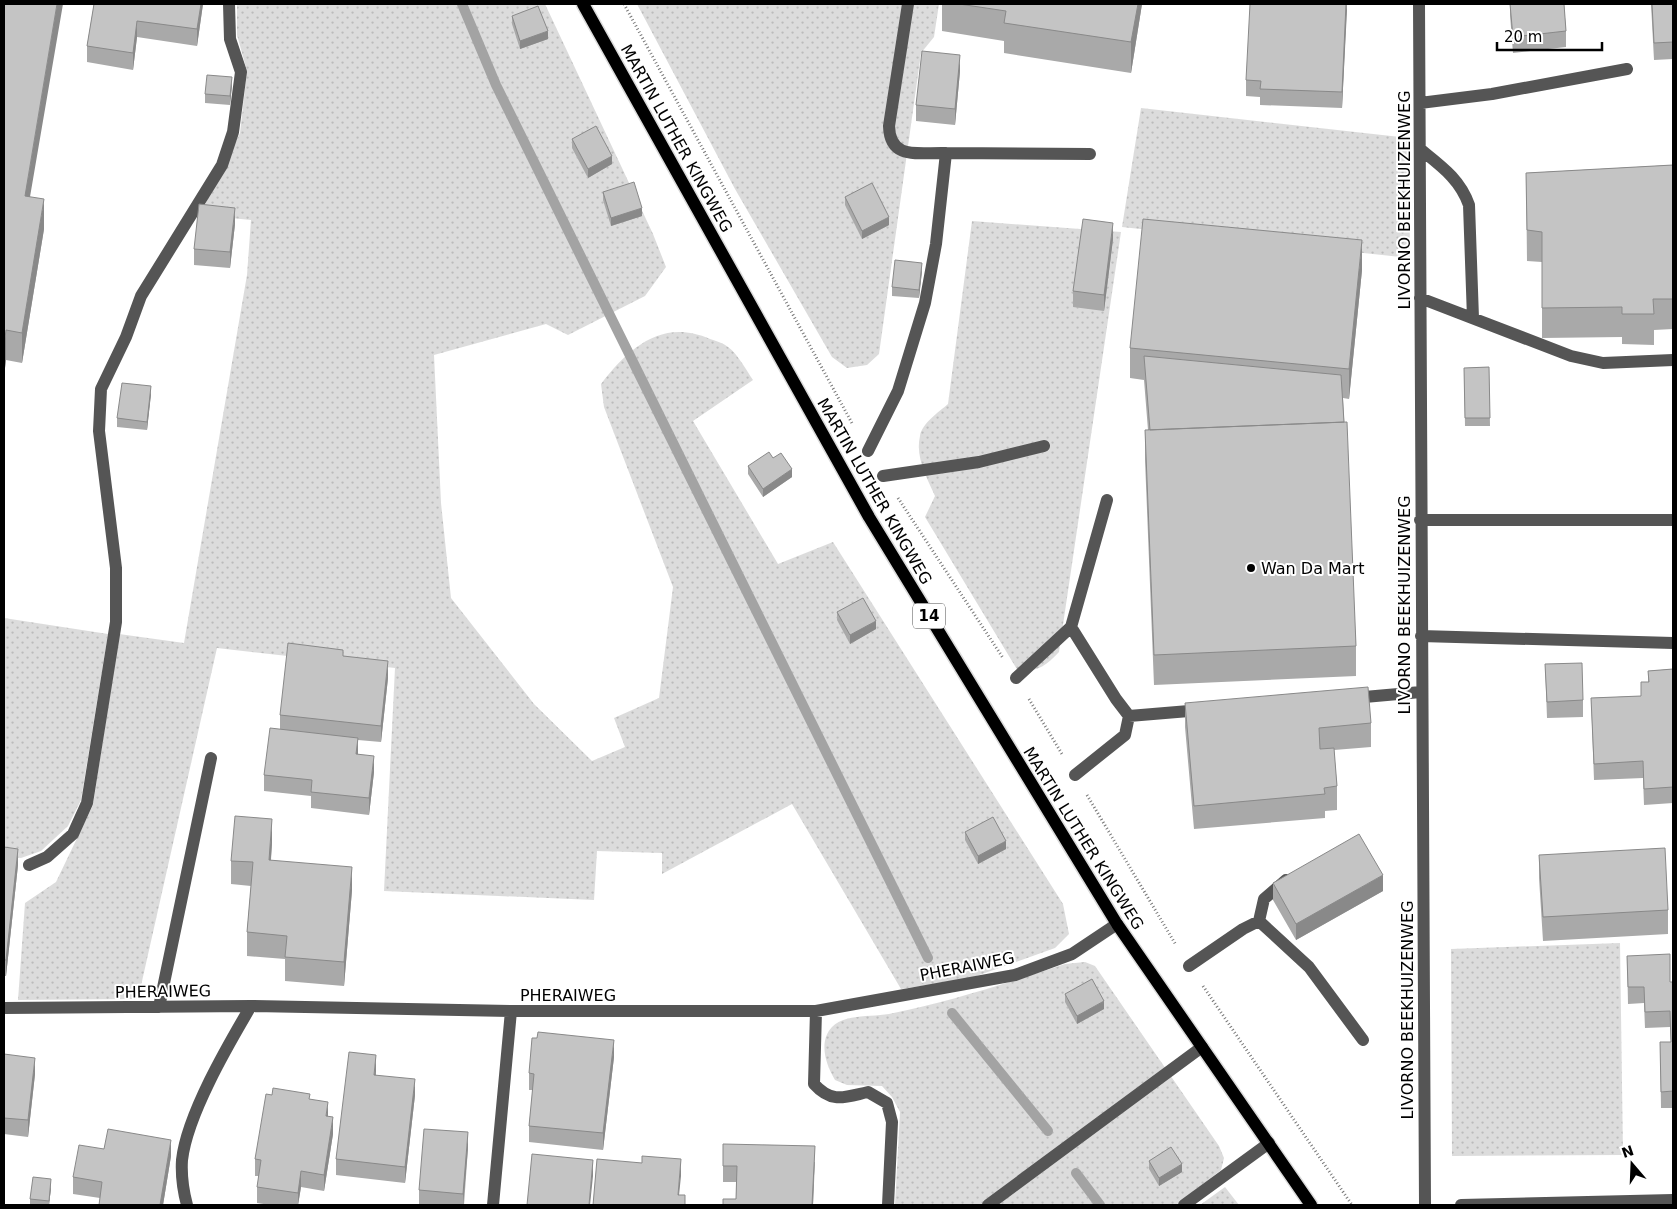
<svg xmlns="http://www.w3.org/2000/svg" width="1677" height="1209" font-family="'DejaVu Sans',sans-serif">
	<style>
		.grass { fill: url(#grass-dots) }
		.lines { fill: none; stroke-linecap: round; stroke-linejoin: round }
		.stream { stroke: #a3a3a3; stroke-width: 10 }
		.major-casing { stroke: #dbdbdb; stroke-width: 15 }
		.path { stroke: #777; stroke-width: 3; stroke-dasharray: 1 2.5; stroke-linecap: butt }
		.minor { stroke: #555; stroke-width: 12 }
		.major { stroke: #000; stroke-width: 12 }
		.wall { fill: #a9a9a9 }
		.shaded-wall { fill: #898989 }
		.building { fill: #c4c4c4; stroke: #898989 }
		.poi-dot { fill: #000; stroke: #fff; stroke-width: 2 }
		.labels { text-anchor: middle; stroke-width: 4; stroke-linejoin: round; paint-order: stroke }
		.shield { fill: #fff; stroke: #4c4c4c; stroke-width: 1 }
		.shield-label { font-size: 15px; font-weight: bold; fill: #000 }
		.street-label { font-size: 16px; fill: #000; stroke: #fff }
		.poi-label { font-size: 16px; fill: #000; stroke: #fff; text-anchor: start }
	</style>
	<defs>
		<pattern id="grass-dots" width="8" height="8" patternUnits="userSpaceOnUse" patternTransform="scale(1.25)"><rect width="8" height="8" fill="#dcdcdc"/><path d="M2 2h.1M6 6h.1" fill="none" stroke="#bbb" stroke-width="1.8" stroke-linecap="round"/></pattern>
	</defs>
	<rect width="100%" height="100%" fill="#fff"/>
	<!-- grass -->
	<path class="grass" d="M 237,4 L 545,4 L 653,234 L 666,267 L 645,296 L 568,335 L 546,324 L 434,355 L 441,503 L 451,598 L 534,704 L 592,761 L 625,747 L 614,718 L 659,698 L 673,587 L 604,407 L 601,384 C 629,348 662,318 710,339 C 716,341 723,343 728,347 C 738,354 746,370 753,380 L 693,421 L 778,564 L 833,542 L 1063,904 L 1069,934 L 1055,948 L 968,979 L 901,989 L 792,804 L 662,874 L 662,853 L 597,851 L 594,900 L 384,891 L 395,668 L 217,648 L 138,999 L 18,1000 L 25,903 L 56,882 L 93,805 L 119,634 L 184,643 L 247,275 L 251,220 L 200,215 L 240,133 L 247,71 L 237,35 Z
		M 637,4 L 939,4 L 934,37 L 921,53 L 879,354 L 867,365 L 847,368 L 832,357 L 735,189 Z
		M 1141,108 L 1409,138 L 1410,258 L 1122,227 Z
		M 972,221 L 1121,232 L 1059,652 C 1046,666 1037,672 1018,671 L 925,517 L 935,496 C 927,478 915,457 920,436 C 922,423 939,412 948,404 Z
		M 4,618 L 108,634 L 81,800 L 68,826 L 41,851 L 21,858 L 4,856 Z
		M 1620,943 L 1623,1155 L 1452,1156 L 1451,949 Z
		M 1085,962 L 1095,966 L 1219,1146 L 1224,1158 L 1221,1170 L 1176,1205 L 895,1205 L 900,1112 L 892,1097 L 882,1086 L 847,1085 L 835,1080 C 826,1065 818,1042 832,1027 C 844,1014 872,1017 889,1014 C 949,1002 1007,983 1065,964 Z
		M 1225,1187 L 1239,1205 L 1200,1205 Z"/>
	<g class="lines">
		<!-- stream -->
		<path class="stream" d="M 462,4 L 496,85 L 928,958
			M 952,1013 L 1048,1131
			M 1076,1173 L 1100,1205"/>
		<defs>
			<path id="major" d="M 583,4 L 869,517 L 1117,924 L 1311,1205"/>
		</defs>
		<!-- major casing -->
		<use href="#major" class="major-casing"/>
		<!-- path -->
		<path class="path" d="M 624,4 L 853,425
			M 898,498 L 1003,658
			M 1029,699 L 1062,754
			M 1087,795 L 1176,945
			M 1203,986 L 1352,1205"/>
		<!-- minor -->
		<path class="minor" d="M 908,4 L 889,126 C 890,161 919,152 946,153
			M 1419,4 L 1425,1205
			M 1420,103 L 1492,94 L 1627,69
			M 1420,149 C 1441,166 1460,179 1469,205 L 1473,318
			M 1420,298 L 1571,356 L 1603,363 L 1673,360
			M 868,451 L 898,391 L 925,303 L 936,244 L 946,153 L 1090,154
			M 883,476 L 979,462 L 1044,446
			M 1420,520 L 1673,520
			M 1071,627 L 1116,699 L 1129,716 L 1125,735 L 1075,775
			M 1421,636 L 1673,643
			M 1016,678 L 1071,627 L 1107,500
			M 1353,698 L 1421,692
			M 1129,716 L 1201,710
			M 29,865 L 47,857 L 73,834 L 87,803 L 116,622 L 116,568 L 99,431 L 101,389 L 126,337 L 141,296 L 222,165 L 233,132 L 241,72 L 230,39 L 229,4
			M 1259,921 L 1309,967 L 1363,1040
			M 1189,966 L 1243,929 L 1259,921 L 1264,899 L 1286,880
			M 159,1007 L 211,758
			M 4,1008 L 251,1006 L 511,1011 L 816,1011 L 1015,975 L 1072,954 L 1117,924
			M 816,1011 L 814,1084 C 832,1104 845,1097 868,1092 L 887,1103 L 892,1122 L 888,1205
			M 187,1205 C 183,1190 181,1176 182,1160 C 187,1115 228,1045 251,1006
			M 493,1205 L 511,1011
			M 988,1205 L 1202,1047
			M 1184,1205 L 1269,1143
			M 1461,1205 L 1673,1200"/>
		<!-- major -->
		<use href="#major" class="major"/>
	</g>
	<!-- wall -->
	<path class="wall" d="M 4,4 L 30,197 L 44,229 L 22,363 L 6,360 L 5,368 L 4,368 Z
		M 94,4 L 203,4 L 197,46 L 137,37 L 133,70 L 87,62 L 87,46 Z
		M 942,4 L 1142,4 L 1131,73 L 1004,53 L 1004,41 L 942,31 Z
		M 1347,4 L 1342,108 L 1260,105 L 1260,97 L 1246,96 L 1246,80 Z
		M 1510,4 L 1564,4 L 1566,31 L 1566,47 L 1513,53 L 1510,15 Z
		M 1651,4 L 1673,4 L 1673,59 L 1654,60 Z
		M 512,16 L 548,39 L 520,49 L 512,24 Z
		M 960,71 L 955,125 L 916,121 L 916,105 Z
		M 232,85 L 230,105 L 205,103 L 205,94 Z
		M 572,139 L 612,164 L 588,178 L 572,148 Z
		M 1673,165 L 1673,329 L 1654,330 L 1654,345 L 1622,344 L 1622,337 L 1542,338 L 1542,262 L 1527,261 L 1526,173 Z
		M 603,192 L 642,216 L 611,226 L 603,200 Z
		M 845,197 L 889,225 L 862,239 L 845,205 Z
		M 235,224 L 230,268 L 194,265 L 194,249 Z
		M 1113,239 L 1104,311 L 1073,307 L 1073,291 Z
		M 1362,270 L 1349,399 L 1343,398 L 1356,646 L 1356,676 L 1154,685 L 1145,460 L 1145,430 L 1148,430 L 1144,380 L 1130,378 L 1130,348 Z
		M 922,271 L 919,298 L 892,296 L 892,287 Z
		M 1489,367 L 1490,426 L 1465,426 L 1464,368 Z
		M 151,394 L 147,430 L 117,427 L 117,418 Z
		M 773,458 L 792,477 L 763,497 L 748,474 L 748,466 Z
		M 837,612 L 876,629 L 850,644 L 837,620 Z
		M 343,656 L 388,678 L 381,742 L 358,740 L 358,754 L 374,772 L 369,815 L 311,808 L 311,796 L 264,791 L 264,775 L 280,729 L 280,715 Z
		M 1545,664 L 1583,700 L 1583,717 L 1547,718 Z
		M 1673,669 L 1673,803 L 1644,805 L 1643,778 L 1594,780 L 1591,698 L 1641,696 L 1648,682 L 1648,671 Z
		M 1185,703 L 1371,723 L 1371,747 L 1334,750 L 1337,786 L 1337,810 L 1325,811 L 1325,818 L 1194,829 L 1185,727 Z
		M 965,832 L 1006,849 L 978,864 L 965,840 Z
		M 272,843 L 271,860 L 352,890 L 344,986 L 285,981 L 285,959 L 247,956 L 247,932 L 251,886 L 231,884 L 231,861 Z
		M 4,847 L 18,865 L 6,976 L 4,976 Z
		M 1539,855 L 1668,910 L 1668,934 L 1543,941 L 1539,878 Z
		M 1273,883 L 1383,891 L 1296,940 L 1273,900 Z
		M 1627,956 L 1670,982 L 1673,982 L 1673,1108 L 1661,1108 L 1660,1042 L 1671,1042 L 1670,1027 L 1645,1028 L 1644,1003 L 1628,1004 Z
		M 1065,994 L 1104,1009 L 1077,1024 L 1065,1002 Z
		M 4,1054 L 35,1074 L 28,1137 L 4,1134 Z
		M 614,1057 L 603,1150 L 529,1142 L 529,1126 L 533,1090 L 529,1090 L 529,1073 Z
		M 376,1072 L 376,1075 L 415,1095 L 405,1183 L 336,1175 L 336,1159 Z
		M 310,1099 L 328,1117 L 333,1134 L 324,1191 L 301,1187 L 298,1205 L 270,1205 L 257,1203 L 257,1187 L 259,1176 L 255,1176 L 255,1159 Z
		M 468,1148 L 464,1205 L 419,1205 L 419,1190 Z
		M 104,1149 L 171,1156 L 163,1205 L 100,1198 L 73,1194 L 73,1177 Z
		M 1149,1161 L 1182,1172 L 1159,1186 L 1149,1169 Z
		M 815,1162 L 813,1205 L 723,1205 L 736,1199 L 736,1182 L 723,1182 L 723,1166 Z
		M 51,1188 L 49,1205 L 30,1205 L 30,1199 Z"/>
	<!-- shaded-wall -->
	<path class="shaded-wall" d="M 57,4 L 63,4 L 25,226 L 25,196 Z
		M 201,4 L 203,4 L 197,46 L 197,29 Z
		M 1138,4 L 1142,4 L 1131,73 L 1131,42 Z
		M 1346,4 L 1347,10 L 1342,108 L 1342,92 Z
		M 137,21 L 137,37 L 133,70 L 133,53 Z
		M 548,31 L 548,39 L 520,49 L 520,41 Z
		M 960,55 L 960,71 L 955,125 L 955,109 Z
		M 232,77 L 232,85 L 230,105 L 230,96 Z
		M 612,156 L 612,164 L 588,178 L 588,169 Z
		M 44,199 L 44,229 L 22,363 L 22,333 Z
		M 235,208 L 235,224 L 230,268 L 230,252 Z
		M 642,208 L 642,216 L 611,226 L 611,218 Z
		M 889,217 L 889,225 L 862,239 L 862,231 Z
		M 1113,223 L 1113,239 L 1104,311 L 1104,295 Z
		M 1362,240 L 1362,270 L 1349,399 L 1349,369 Z
		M 922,263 L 922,271 L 919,298 L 919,290 Z
		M 6,330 L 6,360 L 5,368 L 5,338 Z
		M 151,386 L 151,394 L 147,430 L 147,422 Z
		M 792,469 L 792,477 L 763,497 L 763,489 Z
		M 876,621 L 876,629 L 850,644 L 850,635 Z
		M 388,661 L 388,678 L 381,742 L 381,726 Z
		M 358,738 L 358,754 L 356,754 Z
		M 374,756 L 374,772 L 369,815 L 369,798 Z
		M 272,819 L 272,843 L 269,883 L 269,860 Z
		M 1006,841 L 1006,849 L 978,864 L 978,856 Z
		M 18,849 L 18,865 L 6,976 L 6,960 Z
		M 352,867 L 352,890 L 344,986 L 344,962 Z
		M 1383,875 L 1383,891 L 1296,940 L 1296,924 Z
		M 1104,1001 L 1104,1009 L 1077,1024 L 1077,1016 Z
		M 614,1040 L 614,1057 L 603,1150 L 603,1133 Z
		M 376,1055 L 376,1072 L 374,1091 L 374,1075 Z
		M 35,1058 L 35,1074 L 28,1137 L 28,1120 Z
		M 415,1079 L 415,1095 L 405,1183 L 405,1167 Z
		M 328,1102 L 328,1118 L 326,1116 Z
		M 333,1117 L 333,1134 L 324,1191 L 324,1175 Z
		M 468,1132 L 468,1148 L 463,1205 L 463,1194 Z
		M 171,1140 L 171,1156 L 163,1205 L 160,1205 Z
		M 815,1146 L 813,1205 L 812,1205 Z
		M 681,1159 L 681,1176 L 678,1205 L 678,1195 Z
		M 593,1160 L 593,1176 L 590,1205 L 589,1205 Z
		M 1182,1164 L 1182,1172 L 1159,1186 L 1159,1178 Z
		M 301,1171 L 301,1187 L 298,1205 L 298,1193 Z
		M 51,1179 L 51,1188 L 49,1205 L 49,1201 Z"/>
	<!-- building -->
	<path class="building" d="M 4,4 L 57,4 L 25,196 L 44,199 L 22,333 L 6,330 L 5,338 L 4,338 Z
		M 94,4 L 201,4 L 197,29 L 137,21 L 133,53 L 87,46 Z
		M 959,4 L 1138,4 L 1131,42 L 1004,23 L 1006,11 Z
		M 1250,4 L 1346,4 L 1342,92 L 1260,89 L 1261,81 L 1246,80 Z
		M 1510,4 L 1564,4 L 1566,31 L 1513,37 Z
		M 1652,4 L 1673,4 L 1673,42 L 1654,43 Z
		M 538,6 L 548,31 L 520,41 L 512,16 Z
		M 922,51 L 960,55 L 955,109 L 916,105 Z
		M 207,75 L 232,77 L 230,96 L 205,94 Z
		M 596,126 L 612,156 L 588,169 L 572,139 Z
		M 1673,165 L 1673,299 L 1653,299 L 1654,314 L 1622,314 L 1622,307 L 1542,308 L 1542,232 L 1527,230 L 1526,173 Z
		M 634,182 L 642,208 L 611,218 L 603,192 Z
		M 872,183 L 889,217 L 862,231 L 845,197 Z
		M 199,204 L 235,208 L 230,252 L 194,249 Z
		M 1083,219 L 1113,223 L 1104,295 L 1073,291 Z
		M 1143,219 L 1362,240 L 1349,369 L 1130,348 Z
		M 895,260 L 922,263 L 919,290 L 892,287 Z
		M 1144,356 L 1341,375 L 1344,422 L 1150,430 Z
		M 1489,367 L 1490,418 L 1465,418 L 1464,368 Z
		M 122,383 L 151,386 L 147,422 L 117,418 Z
		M 1347,422 L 1356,646 L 1154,655 L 1145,430 Z
		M 769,452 L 773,458 L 781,453 L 792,469 L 763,489 L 748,466 Z
		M 863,598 L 876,621 L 850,635 L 837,612 Z
		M 288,643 L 343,650 L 343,656 L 388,661 L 381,726 L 280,715 Z
		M 1582,663 L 1583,700 L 1547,702 L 1545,664 Z
		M 1673,669 L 1673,787 L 1644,789 L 1643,761 L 1594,764 L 1591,698 L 1641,696 L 1641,682 L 1649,682 L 1648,671 Z
		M 1368,687 L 1371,723 L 1319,728 L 1320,749 L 1334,748 L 1337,786 L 1324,788 L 1325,794 L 1194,806 L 1185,703 Z
		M 270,728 L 358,738 L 356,754 L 374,756 L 369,798 L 311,792 L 312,780 L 264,775 Z
		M 235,816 L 272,819 L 269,860 L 352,867 L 344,962 L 285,957 L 287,936 L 247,932 L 253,862 L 231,861 Z
		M 993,817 L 1006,841 L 978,856 L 965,832 Z
		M 1359,834 L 1383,875 L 1296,924 L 1273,883 Z
		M 4,847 L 18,849 L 6,960 L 4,960 Z
		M 1665,848 L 1668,910 L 1543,917 L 1539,855 Z
		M 1670,954 L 1670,982 L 1673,982 L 1673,1091 L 1661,1092 L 1660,1042 L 1671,1042 L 1670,1011 L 1645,1012 L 1644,987 L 1628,987 L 1627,956 Z
		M 1092,979 L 1104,1001 L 1077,1016 L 1065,994 Z
		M 538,1032 L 614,1040 L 603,1133 L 529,1126 L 534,1074 L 529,1073 L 532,1038 L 537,1038 Z
		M 349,1052 L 376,1055 L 374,1075 L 415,1079 L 405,1167 L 336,1159 Z
		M 4,1054 L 35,1058 L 28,1120 L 4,1118 Z
		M 273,1088 L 310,1094 L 309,1099 L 328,1102 L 326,1116 L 333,1117 L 324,1175 L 301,1171 L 298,1193 L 257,1187 L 261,1160 L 255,1159 L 266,1094 L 272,1095 Z
		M 108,1129 L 171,1140 L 160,1205 L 164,1205 L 99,1205 L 102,1182 L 73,1177 L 79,1145 L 104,1149 Z
		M 424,1129 L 468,1132 L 463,1194 L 419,1190 Z
		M 723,1144 L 815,1146 L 812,1205 L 723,1205 L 723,1199 L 736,1199 L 737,1166 L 723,1166 Z
		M 1171,1147 L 1182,1164 L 1159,1178 L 1149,1161 Z
		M 532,1154 L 593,1160 L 589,1205 L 527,1205 Z
		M 642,1156 L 681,1159 L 678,1195 L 685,1195 L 685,1205 L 593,1205 L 597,1159 L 642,1163 Z
		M 33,1177 L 51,1179 L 49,1201 L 30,1199 Z"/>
	<!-- markers -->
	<circle class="poi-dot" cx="1251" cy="568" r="5"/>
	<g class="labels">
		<!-- shield labels -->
		<rect class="shield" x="913" y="603.5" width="32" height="25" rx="4"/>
		<g class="shield-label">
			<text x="929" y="621">14</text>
		</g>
		<!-- street labels -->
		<g class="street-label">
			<text transform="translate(677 138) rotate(61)" y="6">MARTIN LUTHER KINGWEG</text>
			<text transform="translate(1404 200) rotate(-90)" y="6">LIVORNO BEEKHUIZENWEG</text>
			<text transform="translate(875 491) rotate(60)" y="6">MARTIN LUTHER KINGWEG</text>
			<text transform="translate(1404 605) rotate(-90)" y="6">LIVORNO BEEKHUIZENWEG</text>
			<text transform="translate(1084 838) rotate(58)" y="6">MARTIN LUTHER KINGWEG</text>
			<text transform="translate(967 966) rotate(-11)" y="6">PHERAIWEG</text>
			<text transform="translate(163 991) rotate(-1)" y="6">PHERAIWEG</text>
			<text x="568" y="1001">PHERAIWEG</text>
			<text transform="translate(1407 1010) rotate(-90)" y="6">LIVORNO BEEKHUIZENWEG</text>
		</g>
		<!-- poi labels -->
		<g class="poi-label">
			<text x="1261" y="574">Wan Da Mart</text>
		</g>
	</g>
	<!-- border -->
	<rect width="1677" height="1209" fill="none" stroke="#000000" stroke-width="10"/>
	<!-- north arrow -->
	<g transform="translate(1632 1164) rotate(341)" stroke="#ffffff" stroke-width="4" paint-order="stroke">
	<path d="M0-4L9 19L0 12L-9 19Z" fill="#000000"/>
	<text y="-8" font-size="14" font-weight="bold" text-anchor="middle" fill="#000000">N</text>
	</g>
	<!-- scale -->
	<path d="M1497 42v8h105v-8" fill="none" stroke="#000000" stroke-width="2.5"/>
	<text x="1504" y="42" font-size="15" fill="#000000" stroke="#ffffff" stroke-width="4" paint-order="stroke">20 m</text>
</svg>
